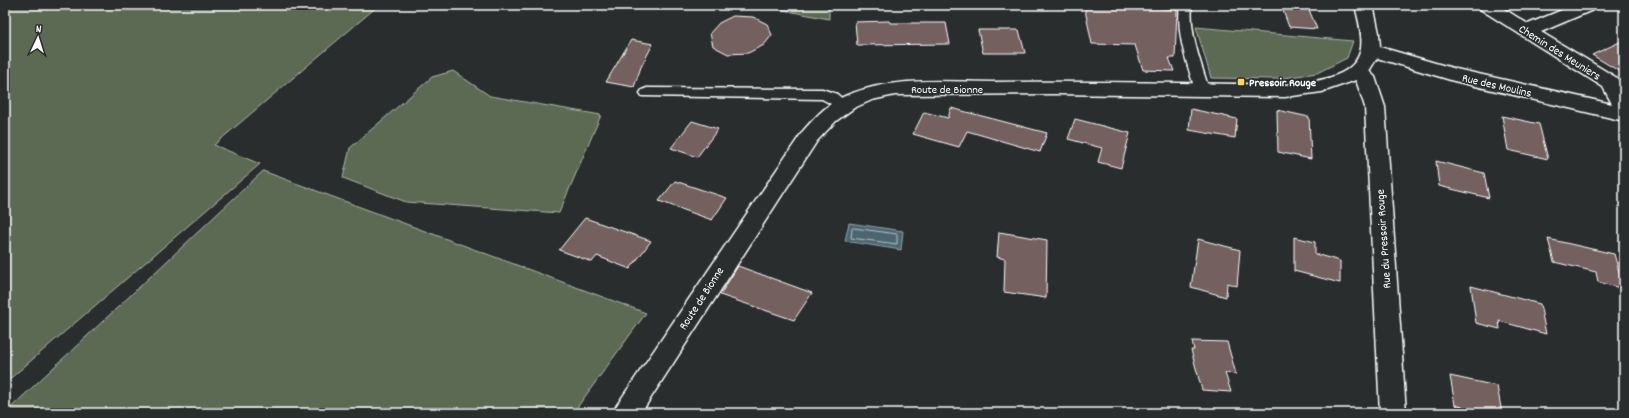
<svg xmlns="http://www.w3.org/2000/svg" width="1629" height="418" font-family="Dekko,sans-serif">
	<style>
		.green { fill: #5d6b53; stroke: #aeb5a9 }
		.water { fill: #4c6671; stroke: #94a3aa }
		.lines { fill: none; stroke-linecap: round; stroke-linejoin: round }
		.shore { stroke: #b7c2c6; stroke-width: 1 }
		.building { fill: #73605e; stroke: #fff }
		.service-casing { stroke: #fff; stroke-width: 3 }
		.minor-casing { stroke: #fff; stroke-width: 3 }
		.service { fill: #2a2d2e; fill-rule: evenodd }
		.minor { fill: #2a2d2e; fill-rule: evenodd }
		.poi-dot { fill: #ffd166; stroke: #2a2d2e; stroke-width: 1.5 }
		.labels { text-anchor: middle; stroke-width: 3; stroke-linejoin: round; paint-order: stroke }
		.street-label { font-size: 12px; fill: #fff; stroke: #2a2d2e }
		.poi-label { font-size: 12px; font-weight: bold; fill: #fff; stroke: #2a2d2e; text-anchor: start }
	</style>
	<rect width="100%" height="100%" fill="#2a2d2e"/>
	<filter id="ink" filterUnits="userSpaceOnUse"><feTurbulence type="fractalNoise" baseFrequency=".025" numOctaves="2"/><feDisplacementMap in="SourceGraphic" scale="8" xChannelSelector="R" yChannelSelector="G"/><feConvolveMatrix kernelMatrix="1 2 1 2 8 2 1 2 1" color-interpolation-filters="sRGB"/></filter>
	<g filter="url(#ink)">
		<!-- green -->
		<path class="green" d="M 5,5 L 379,5 L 214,145 L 260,164 L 5,383 Z
			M 757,5 L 829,5 L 829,19 Z
			M 1196,27 L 1353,41 L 1347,58 L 1317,73 L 1277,79 L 1211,78 Z
			M 453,71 L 490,96 L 601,115 L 559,213 L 406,202 L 343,178 L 350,148 L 432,77 Z
			M 263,171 L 646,313 L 573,413 L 5,413 Z"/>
		<!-- water -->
		<path class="water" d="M 849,223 L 903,231 L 901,250 L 845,241 Z"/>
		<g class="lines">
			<!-- shore -->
			<path class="shore" d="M 854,228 L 897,234 L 897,244 L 851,238 L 852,229 Z"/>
		</g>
		<!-- building -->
		<path class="building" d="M 1084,5 L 1139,5 L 1177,10 L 1175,58 L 1169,58 L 1174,71 L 1143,70 L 1135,45 L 1092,44 Z
			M 1281,5 L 1307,5 L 1317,29 L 1289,27 Z
			M 733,16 L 753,17 L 767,24 L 772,35 L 764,45 L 748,53 L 728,54 L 713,46 L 710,33 L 719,23 Z
			M 889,21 L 890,23 L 946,23 L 950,44 L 857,45 L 855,22 Z
			M 978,30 L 1019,30 L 1025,53 L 983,53 Z
			M 631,40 L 653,44 L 641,67 L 634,87 L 606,82 Z
			M 1624,40 L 1624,74 L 1592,55 Z
			M 951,108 L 1047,133 L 1040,152 L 967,131 L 959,147 L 913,134 L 924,112 L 948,118 Z
			M 1191,109 L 1237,119 L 1235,138 L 1189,130 Z
			M 1277,110 L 1309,117 L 1311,159 L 1278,152 Z
			M 1502,116 L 1539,124 L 1548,159 L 1508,150 Z
			M 1075,119 L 1130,133 L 1121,168 L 1098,162 L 1102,148 L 1068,139 Z
			M 692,121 L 718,129 L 697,157 L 671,148 Z
			M 1436,161 L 1484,173 L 1489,198 L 1439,186 Z
			M 675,181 L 727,198 L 712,220 L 659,201 Z
			M 585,218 L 651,241 L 630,269 L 597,256 L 592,262 L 559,250 Z
			M 999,232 L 1047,240 L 1046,298 L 1004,292 L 1005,259 L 997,257 Z
			M 1294,237 L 1315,242 L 1315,254 L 1340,261 L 1340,283 L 1294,271 Z
			M 1198,239 L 1240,250 L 1237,286 L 1227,283 L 1226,297 L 1191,287 Z
			M 1548,239 L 1614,254 L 1624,289 L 1598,282 L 1596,272 L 1554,262 Z
			M 738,266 L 812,293 L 794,320 L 720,295 Z
			M 1471,286 L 1540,304 L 1546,334 L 1499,321 L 1500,329 L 1476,323 Z
			M 1192,341 L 1227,342 L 1236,374 L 1225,373 L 1231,392 L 1202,390 L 1191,350 L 1194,350 Z
			M 1450,376 L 1497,386 L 1502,413 L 1487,413 L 1455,405 Z"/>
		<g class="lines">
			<defs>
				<path id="service" d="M 1180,5 L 1192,5 C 1189,35 1201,62 1209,90 L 1207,93 L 1197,93 L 1195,90 C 1187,62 1176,35 1180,5 Z
					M 647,88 L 822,89 L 837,94 L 849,105 L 847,108 L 842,110 L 822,99 L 642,96 L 640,93 L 642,90 Z"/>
				<path id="minor" d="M 1355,5 L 1373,5 L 1379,33 L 1380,47 L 1456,69 L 1612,104 L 1603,87 L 1480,9 L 1477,5 L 1498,5 L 1528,24 L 1574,5 L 1598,5 L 1595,9 L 1541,32 L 1617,78 L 1624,91 L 1624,121 L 1454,81 L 1377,58 L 1369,71 L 1375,77 L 1385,107 L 1406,413 L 1380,413 L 1365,107 L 1356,80 L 1322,92 L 1285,97 L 1054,94 L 895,95 L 872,100 L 854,108 L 836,121 L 817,141 L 641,413 L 613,413 L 617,405 L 803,131 C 816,116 830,101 850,94 C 896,76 948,82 997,82 C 1093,81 1189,83 1285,85 C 1310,82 1356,80 1361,48 C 1363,34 1358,19 1355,5 Z"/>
			</defs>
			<!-- service casing -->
			<use href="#service" class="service-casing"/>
			<!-- minor casing -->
			<use href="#minor" class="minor-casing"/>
			<!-- service -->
			<use href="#service" class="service"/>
			<!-- minor -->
			<use href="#minor" class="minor"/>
		</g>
	</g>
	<!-- markers -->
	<rect class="poi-dot" x="1237" y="78" width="8" height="8" rx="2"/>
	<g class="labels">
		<!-- street labels -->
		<g class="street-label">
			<text transform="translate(1560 52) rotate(32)" y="4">Chemin des Meuniers</text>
			<text transform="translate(1497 85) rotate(13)" y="4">Rue des Moulins</text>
			<text x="947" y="93">Route de Bionne</text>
			<text transform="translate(1383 239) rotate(-94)" y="4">Rue du Pressoir Rouge</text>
			<text transform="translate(701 298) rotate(-57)" y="4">Route de Bionne</text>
		</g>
		<!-- poi labels -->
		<g class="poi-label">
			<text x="1249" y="86">Pressoir Rouge</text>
		</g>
	</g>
	<!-- margin -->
	<rect width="1629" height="418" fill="none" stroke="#2a2d2e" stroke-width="20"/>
	<rect x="10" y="10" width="1609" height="398" fill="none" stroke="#fff" stroke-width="1.5" filter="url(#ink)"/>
	<!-- north arrow -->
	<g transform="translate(38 38) rotate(4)" stroke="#2a2d2e" stroke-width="3" paint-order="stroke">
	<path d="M0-3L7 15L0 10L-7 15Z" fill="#ffffff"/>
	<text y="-6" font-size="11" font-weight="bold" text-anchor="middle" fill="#ffffff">N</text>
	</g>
</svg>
